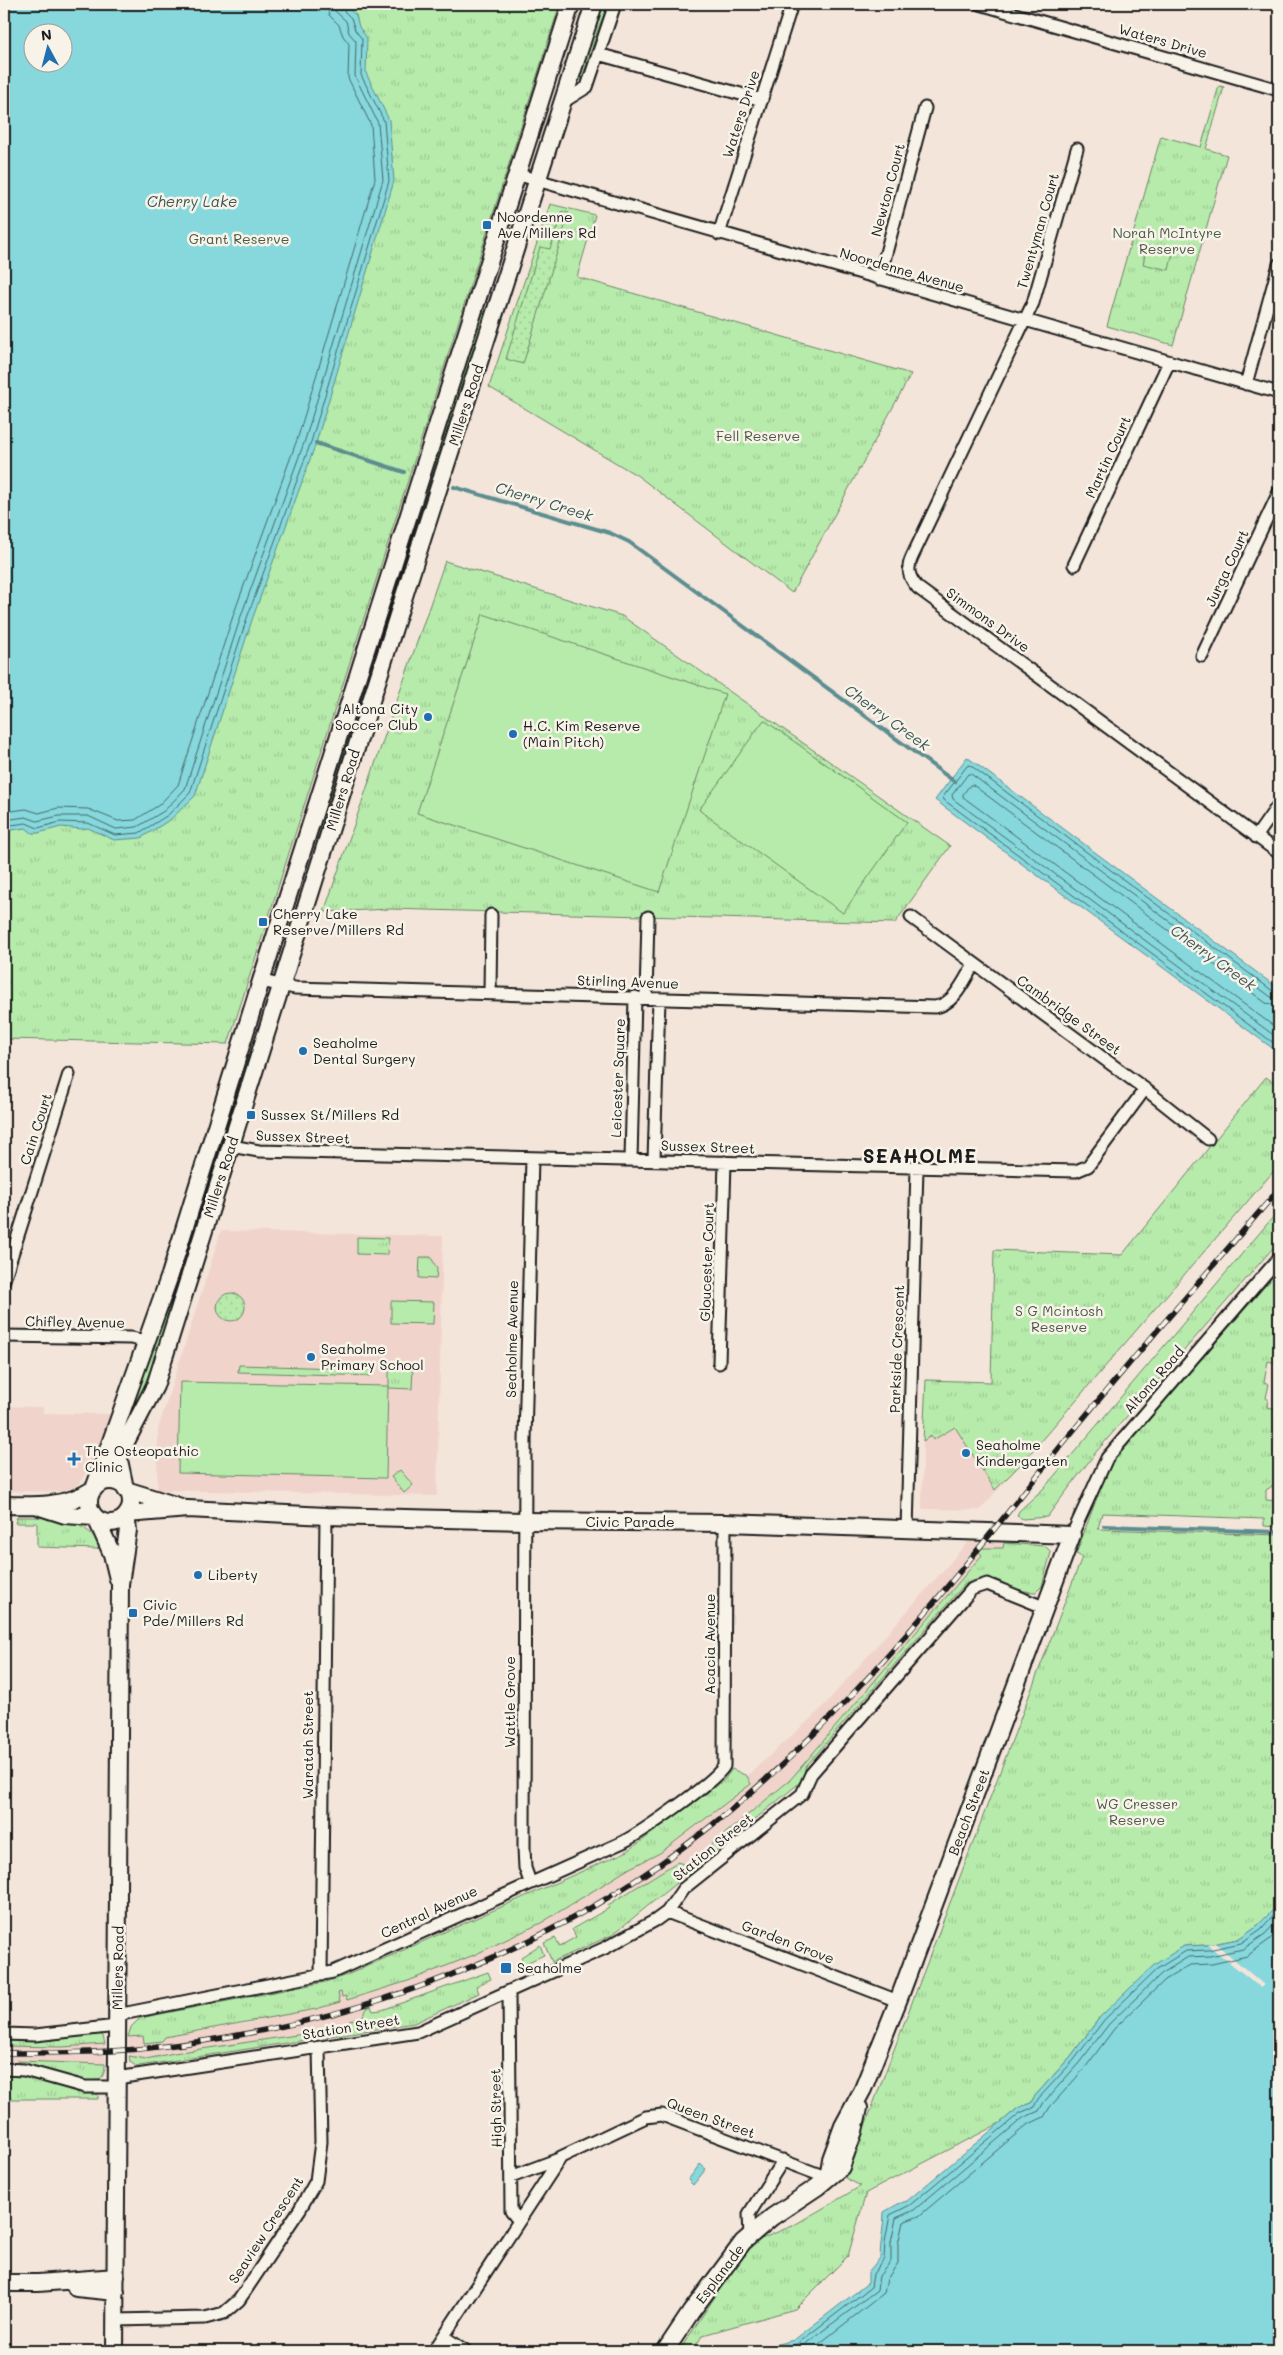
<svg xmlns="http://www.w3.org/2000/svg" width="1283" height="2355" font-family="Mali,sans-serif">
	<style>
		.built { fill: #f0d4cb }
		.grass { fill: url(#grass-tufts); stroke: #6a8464; fill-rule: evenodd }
		.garden { fill: url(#garden-dots); stroke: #6a8464 }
		.pitch { fill: #b7ebab; stroke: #6a8464 }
		.water { fill: #86d8dc; stroke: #5c8d8f; fill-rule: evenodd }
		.pier { fill: #f4e5db }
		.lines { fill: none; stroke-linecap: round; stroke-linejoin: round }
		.shore { stroke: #466769; stroke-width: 1 }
		.stream { stroke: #5c8d8f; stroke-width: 4 }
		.street-casing { stroke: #1c1c1c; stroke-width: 15 }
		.secondary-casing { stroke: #1c1c1c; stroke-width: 20 }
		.street { stroke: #f7f3e8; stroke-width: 11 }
		.secondary { stroke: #f7f3e8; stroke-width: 16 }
		.rail-casing { stroke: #1c1c1c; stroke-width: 5.5 }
		.rail { stroke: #f7f3e8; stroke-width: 4; stroke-dasharray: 11; stroke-linecap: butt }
		.poi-dot { fill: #1f6fb2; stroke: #f7f3e8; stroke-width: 2 }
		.labels { text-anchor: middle; stroke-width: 5; stroke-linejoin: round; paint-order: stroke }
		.street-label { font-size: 14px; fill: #1c1c1c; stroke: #f7f3e8 }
		.poi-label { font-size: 14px; fill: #1c1c1c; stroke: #f7f3e8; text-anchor: start }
		.park-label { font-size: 14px; fill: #4a5a47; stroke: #f7f3e8 }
		.water-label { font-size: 15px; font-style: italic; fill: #3c5456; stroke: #f7f3e8 }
		.district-label { font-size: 19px; font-weight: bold; letter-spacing: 1px; fill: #1c1c1c; stroke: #f7f3e8 }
	</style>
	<defs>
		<pattern id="grass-tufts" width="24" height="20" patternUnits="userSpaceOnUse" patternTransform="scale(1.25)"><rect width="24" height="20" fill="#b7ebab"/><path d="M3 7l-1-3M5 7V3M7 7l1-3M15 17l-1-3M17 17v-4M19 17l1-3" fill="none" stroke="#9dc993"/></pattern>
		<pattern id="garden-dots" width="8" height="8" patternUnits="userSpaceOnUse" patternTransform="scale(1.25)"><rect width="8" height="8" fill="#b7ebab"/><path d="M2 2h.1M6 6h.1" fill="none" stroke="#9dc993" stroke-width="1.8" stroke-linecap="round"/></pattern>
	</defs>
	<rect width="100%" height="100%" fill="#f4e5db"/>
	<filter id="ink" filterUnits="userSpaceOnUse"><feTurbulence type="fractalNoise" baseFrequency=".02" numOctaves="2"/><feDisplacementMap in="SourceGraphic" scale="10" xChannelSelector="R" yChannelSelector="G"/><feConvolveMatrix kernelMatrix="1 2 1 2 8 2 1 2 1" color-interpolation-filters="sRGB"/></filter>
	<g filter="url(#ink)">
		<!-- built -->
		<path class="built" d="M 221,1231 L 443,1236 L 437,1496 L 157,1490 L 158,1429 Z
			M 4,1406 L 43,1407 L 43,1413 L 110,1414 L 96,1454 L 79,1485 L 62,1492 L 4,1491 Z
			M 955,1427 L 1020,1465 L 980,1510 L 922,1509 L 923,1441 L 931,1435 L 933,1440 Z
			M 968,1542 L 1004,1543 L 1003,1548 L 982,1555 L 790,1780 L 687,1865 L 676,1862 L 633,1890 L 631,1887 L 590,1912 L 501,1957 L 429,1987 L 368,2007 L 362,2017 L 351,2027 L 174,2053 L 149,2059 L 129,2056 L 128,2037 L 143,2036 L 145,2043 L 162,2041 L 165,2037 L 254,2022 L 341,1992 L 346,1996 L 347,2000 L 660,1853 L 751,1784 L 747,1776 L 820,1710 Z
			M 105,2044 L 105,2064 L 4,2061 L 4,2046 L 62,2047 Z"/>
		<!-- grass -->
		<path class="grass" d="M 4,4 L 560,4 L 228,1044 L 4,1039 ZM 32,32 L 62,32 L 62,62 L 32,62 Z
			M 603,4 L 608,4 L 598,29 L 582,79 L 579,81 Z
			M 1219,86 L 1224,87 L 1206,149 L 1227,155 L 1173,345 L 1107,326 L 1161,136 L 1201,147 Z
			M 550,204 L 595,215 L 577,277 L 911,374 L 792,593 L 638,476 L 489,387 Z
			M 484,311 L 487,312 L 325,818 L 319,835 L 311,846 L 473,335 Z
			M 445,561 L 622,616 L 950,846 L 895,923 L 390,909 L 324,912 Z
			M 249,1055 L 155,1358 L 137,1403 L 133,1402 L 238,1084 Z
			M 1266,1077 L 1279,1086 L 1279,1165 L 1020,1465 L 995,1490 L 955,1427 L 933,1440 L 931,1436 L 923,1441 L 926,1380 L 991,1382 L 994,1250 L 1122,1255 Z
			M 1279,1210 L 1279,1241 L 1096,1452 L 1047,1517 L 1023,1519 L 1017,1516 L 1019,1511 L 1044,1488 Z
			M 357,1237 L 388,1238 L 387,1255 L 357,1254 Z
			M 420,1257 L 431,1257 L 437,1269 L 436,1279 L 419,1278 Z
			M 1279,1270 L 1279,1364 L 1268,1361 L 1264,1382 L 1269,1384 L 1266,1398 L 1268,1399 L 1267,1407 L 1279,1409 L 1279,1482 L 1266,1490 L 1266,1500 L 1279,1501 L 1279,1527 L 1264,1526 L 1264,1519 L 1102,1513 L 1098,1529 L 1279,1535 L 1279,1899 L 1274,1909 L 1258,1925 L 1238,1939 L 1208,1945 L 1184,1946 L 1100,2017 L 1071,2056 L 1034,2097 L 1031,2103 L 1018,2108 L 1000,2123 L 866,2193 L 848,2256 L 795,2309 L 703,2335 L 692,2351 L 679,2351 L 730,2274 L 746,2252 L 759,2240 L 796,2224 L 861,2186 L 845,2178 L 1082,1557 L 1076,1554 L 1109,1465 Z
			M 389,1365 L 413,1366 L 412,1389 L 389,1388 Z
			M 17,1517 C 48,1517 82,1516 101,1545 L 97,1549 L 37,1547 L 37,1523 L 15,1523 Z
			M 1004,1543 L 1045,1546 L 1051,1552 L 1042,1586 L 1036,1592 C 1003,1592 998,1567 964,1585 L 806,1766 L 804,1777 L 797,1785 L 612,1935 L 552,1962 L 544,1943 L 555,1938 L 560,1946 L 576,1937 L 572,1929 L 609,1908 L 608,1905 L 677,1862 L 687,1865 L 790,1780 L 982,1555 L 979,1552 L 982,1548 L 1003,1548 Z
			M 732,1769 L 747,1776 L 751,1784 L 660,1853 L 630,1868 L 541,1923 L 474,1955 L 408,1981 L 347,2000 L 346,1996 L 342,1997 L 341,1992 L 338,1993 L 340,2002 L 316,2009 L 165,2037 L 162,2041 L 144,2043 L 143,2036 L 128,2037 L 131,2027 L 140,2018 L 325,1982 L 347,1975 L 628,1851 L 724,1780 Z
			M 540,1945 L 544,1955 L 524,1964 L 521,1957 Z
			M 488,1972 L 491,1979 L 476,1986 L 479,1993 L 414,2023 L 139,2066 L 139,2068 L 130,2062 L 129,2056 L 146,2059 L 174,2053 L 351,2027 L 349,2021 L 362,2017 L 368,2007 L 371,2006 L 373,2011 L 382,2010 Z
			M 98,2033 L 103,2036 L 105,2044 L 62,2047 L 4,2046 L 4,2040 L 42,2040 Z
			M 17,2061 L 105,2064 C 105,2070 104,2078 97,2081 C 89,2085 25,2067 17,2061 Z
			M 4,2074 L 22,2074 L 76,2092 L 98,2094 L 98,2099 L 7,2099 L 7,2078 L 4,2077 Z"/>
		<!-- garden -->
		<path class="garden" d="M 562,211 L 569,213 L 523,364 L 506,359 L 540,247 L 550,249 Z
			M217 1307a14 14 0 1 1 28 0a14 14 0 1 1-28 0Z"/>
		<!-- pitch -->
		<path class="pitch" d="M 1147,246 L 1173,252 L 1169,270 L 1143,264 Z
			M 483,614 L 725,694 L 659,892 L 417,813 Z
			M 764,720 L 907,822 L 843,913 L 699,810 Z
			M 391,1301 L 434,1302 L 433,1324 L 391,1323 Z
			M 239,1365 L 372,1369 L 372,1376 L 238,1372 Z
			M 180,1382 L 388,1386 L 386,1478 L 178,1473 Z
			M 400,1470 L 413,1485 L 404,1493 L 391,1477 Z"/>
		<!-- water -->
		<path class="water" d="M 4,4 L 343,4 L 356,15 L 359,27 L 367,38 L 366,73 L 389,120 L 394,181 L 316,443 L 252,620 L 195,796 L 171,819 L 141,838 L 114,840 L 88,828 L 82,829 L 61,827 L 38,833 L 32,833 L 26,828 L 4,831 ZM 62,32 L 62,62 L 32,62 L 32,32 Z
			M 967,757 L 1279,989 L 1279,1053 L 935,800 Z
			M 1279,1899 L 1279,2351 L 749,2351 L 794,2340 L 868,2283 L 868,2272 L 880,2258 C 880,2242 884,2228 884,2212 L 898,2204 L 907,2201 L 1018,2108 L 1031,2103 L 1034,2097 L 1071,2056 L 1100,2017 L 1154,1965 L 1184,1946 L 1208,1945 L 1238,1939 L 1258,1925 L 1274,1909 Z
			M 700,2164 L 706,2169 L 693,2185 L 688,2180 Z"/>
		<!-- pier -->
		<path class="pier" d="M 1215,1943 L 1264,1985 L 1261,1988 L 1208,1945 Z"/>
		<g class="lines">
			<!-- shore -->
			<path class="shore" d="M 4,812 L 26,809 L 39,813 L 58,808 L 88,809 L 118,821 L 135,820 L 159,805 L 178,785 L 234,613 L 298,437 L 375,179 L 371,125 L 348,78 L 349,44 L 343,36 L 339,25 L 329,15 L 326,4
				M 4,820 L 26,817 L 37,821 L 59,816 L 88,816 L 116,829 L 137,827 L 164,811 L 185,789 L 241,616 L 305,440 L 383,180 L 378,123 L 355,76 L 356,41 L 349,33 L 346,21 L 335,11 L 334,4
				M 4,826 L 26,823 L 38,828 L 60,822 L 88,823 L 115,835 L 139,833 L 168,815 L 190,793 L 247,618 L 311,442 L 389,181 L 384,121 L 361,75 L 362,39 L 355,30 L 351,18 L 342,9 L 340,4
				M 1279,993 L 1274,992 L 970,765 L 967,766 L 943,797 L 944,800 L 1279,1047
				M 1279,999 L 1271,997 L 971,774 L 968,774 L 952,795 L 953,799 L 1279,1039
				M 1279,1006 L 1266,1003 L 973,785 L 970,785 L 963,794 L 963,797 L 1279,1030
				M 767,2351 L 797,2344 L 871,2287 L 873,2274 L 884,2259 L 885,2242 L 890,2215 L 910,2205 L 1020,2113 L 1034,2107 L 1038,2099 L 1074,2060 L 1104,2020 L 1157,1969 L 1186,1951 L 1208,1950 L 1241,1943 L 1261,1929 L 1279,1909
				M 796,2351 L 877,2290 L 879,2276 L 891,2261 L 891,2243 L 896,2218 L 914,2210 L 1023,2118 L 1039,2111 L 1044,2102 L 1079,2063 L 1109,2024 L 1161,1974 L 1188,1957 L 1210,1956 L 1243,1949 L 1265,1934 L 1279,1919
				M 810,2351 L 884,2293 L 887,2279 L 898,2263 L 898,2244 L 903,2222 L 919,2216 L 1027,2125 L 1044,2117 L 1050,2107 L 1085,2068 L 1114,2029 L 1165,1980 L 1190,1965 L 1212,1964 L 1247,1956 L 1269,1940 L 1279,1930"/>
			<!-- stream -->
			<path class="stream" d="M 316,443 L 404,472
				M 454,487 L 610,533 L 629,542 L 955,782
				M 1104,1526 L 1279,1532"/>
			<defs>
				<path id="street" d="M 980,4 L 1279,90
					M 598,54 L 762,100
					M 563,102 L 587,87 L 615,4
					M 1077,149 L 1033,303 L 912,557 C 906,569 909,578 918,588 L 1279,853
					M 516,174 L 1279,393
					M 719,234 L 792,4
					M 879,279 L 925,108
					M 1246,384 L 1279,264
					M 1074,565 L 1169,362
					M 1202,656 L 1279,492
					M 1256,837 L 1279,804
					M 911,917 L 1145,1089 L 1208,1139
					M 261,981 L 295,988 L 935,1007 C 955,1004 964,980 974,964
					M 490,993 L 491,915
					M 646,998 L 648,917
					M 231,1146 L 259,1151 L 1076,1171 L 1088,1166 L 1145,1089
					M 631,1160 L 635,997
					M 654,1160 L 659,999
					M 4,1280 L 69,1074
					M 4,1336 L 131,1338 L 146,1341
					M 719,1363 L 725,1162
					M 907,1530 L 917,1168
					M 1072,1535 L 1107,1458 L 1279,1258
					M 530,1882 L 525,1868 L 524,1848 L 525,1441 L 532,1158
					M 667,1912 L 898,2001
					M 321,1975 L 326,1516
					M 509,1992 L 511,2211 L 519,2221
					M 117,2015 L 333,1972 L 623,1842 C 642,1832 715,1782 724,1766 L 725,1523
					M 4,2034 L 35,2035 L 117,2026
					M 4,2069 L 24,2070 L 85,2087 L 117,2087
					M 117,2078 L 418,2032 L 605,1948 L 656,1920 L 667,1912 L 683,1889 L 802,1794 L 811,1774 L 972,1589 L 987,1584 L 1046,1608
					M 511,2177 L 559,2159
					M 750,2237 L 749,2214 L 783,2160
					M 116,2320 L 205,2318 L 224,2313 L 239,2300 L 300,2209 L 316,2181 L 321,2142 L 319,2048
					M 444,2337 L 466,2351
					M 434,2351 L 561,2157 L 646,2117 L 662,2115 L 828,2178"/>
				<path id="secondary" d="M89 1502a21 21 0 1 1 42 0a21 21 0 1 1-42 0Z
					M 125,1488 L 119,1460 L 120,1453 L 155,1386 L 411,574 L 594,4
					M 94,1489 L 170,1275 L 261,981 L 571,4
					M 126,1490 L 181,1507
					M 4,1505 C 34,1506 66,1507 92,1490
					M 40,1507 L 65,1515 L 94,1517
					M 127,1514 L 188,1509 L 326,1516 L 525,1521 L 725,1523 L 1072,1535 L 898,2001 L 863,2089 L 843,2126 L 831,2159 L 828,2178
					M 96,1518 L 112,1554 L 118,1579
					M 4,2283 L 38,2283 L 116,2277
					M 76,2288 L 116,2292
					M 115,2351 L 120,1584 L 128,1530 L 126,1516
					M 665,2351 L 691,2312 L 743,2242 L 772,2217 L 817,2187 L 841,2167 L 854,2131 L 859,2108"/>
			</defs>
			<!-- street casing -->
			<use href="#street" class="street-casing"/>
			<!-- secondary casing -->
			<use href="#secondary" class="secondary-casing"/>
			<!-- street -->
			<use href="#street" class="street"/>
			<!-- secondary -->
			<use href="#secondary" class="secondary"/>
			<defs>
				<path id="rail" d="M 4,2053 C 52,2053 101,2053 149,2048 C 339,2028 528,1962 682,1848 C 832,1738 949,1586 1064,1442 C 1134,1356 1207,1273 1279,1189"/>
			</defs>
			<!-- rail casing -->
			<use href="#rail" class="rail-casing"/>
			<!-- rail -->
			<use href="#rail" class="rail"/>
		</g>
	</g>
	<!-- markers -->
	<g class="poi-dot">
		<rect x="482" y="220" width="10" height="10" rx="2.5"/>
		<circle cx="428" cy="717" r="5"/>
		<circle cx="513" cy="734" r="5"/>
		<rect x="258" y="917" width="10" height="10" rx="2.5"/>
		<circle cx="303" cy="1051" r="5"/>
		<rect x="246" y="1110" width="10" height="10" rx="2.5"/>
		<circle cx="311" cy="1357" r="5"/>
		<circle cx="966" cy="1453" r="5"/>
		<path d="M71.5 1451.5h5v5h5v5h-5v5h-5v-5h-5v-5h5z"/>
		<circle cx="198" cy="1575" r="5"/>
		<rect x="128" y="1608" width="10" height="10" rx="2.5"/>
		<rect x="500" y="1962" width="12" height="12" rx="2.5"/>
	</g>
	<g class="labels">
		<!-- street labels -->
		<g class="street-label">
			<text transform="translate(1163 41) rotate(16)" y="5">Waters Drive</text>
			<text transform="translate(741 114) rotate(-72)" y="5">Waters Drive</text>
			<text transform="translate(888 190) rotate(-75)" y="5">Newton Court</text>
			<text transform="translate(1038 231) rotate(-74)" y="5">Twentyman Court</text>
			<text transform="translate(902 270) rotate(16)" y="5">Noordenne Avenue</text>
			<text transform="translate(466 405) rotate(-72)" y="5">Millers Road</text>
			<text transform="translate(1108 457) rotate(-65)" y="5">Martin Court</text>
			<text transform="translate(1227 568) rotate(-65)" y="5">Jurga Court</text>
			<text transform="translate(988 620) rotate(36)" y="5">Simmons Drive</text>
			<text transform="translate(343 790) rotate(-73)" y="5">Millers Road</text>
			<text transform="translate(628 982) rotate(2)" y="5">Stirling Avenue</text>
			<text transform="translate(1069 1015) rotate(36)" y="5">Cambridge Street</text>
			<text transform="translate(618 1078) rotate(-88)" y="5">Leicester Square</text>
			<text transform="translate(36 1129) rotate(-72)" y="5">Cain Court</text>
			<text transform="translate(303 1137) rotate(2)" y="5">Sussex Street</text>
			<text transform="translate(708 1147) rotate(2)" y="5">Sussex Street</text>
			<text transform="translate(221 1177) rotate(-72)" y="5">Millers Road</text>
			<text transform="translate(707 1262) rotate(-88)" y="5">Gloucester Court</text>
			<text transform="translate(75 1322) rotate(1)" y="5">Chifley Avenue</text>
			<text transform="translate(512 1339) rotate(-89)" y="5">Seaholme Avenue</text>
			<text transform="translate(897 1349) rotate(-88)" y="5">Parkside Crescent</text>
			<text transform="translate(1154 1380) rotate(-49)" y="5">Altona Road</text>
			<text x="630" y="1527">Civic Parade</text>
			<text transform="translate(710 1644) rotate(-90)" y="5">Acacia Avenue</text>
			<text transform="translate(510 1702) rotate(-90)" y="5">Wattle Grove</text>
			<text transform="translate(308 1745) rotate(-90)" y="5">Waratah Street</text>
			<text transform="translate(969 1812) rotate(-69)" y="5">Beach Street</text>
			<text transform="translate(713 1847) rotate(-39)" y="5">Station Street</text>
			<text transform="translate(429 1912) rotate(-25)" y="5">Central Avenue</text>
			<text transform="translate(788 1942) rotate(21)" y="5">Garden Grove</text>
			<text transform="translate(118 1968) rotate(-89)" y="5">Millers Road</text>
			<text transform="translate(351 2027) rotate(-9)" y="5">Station Street</text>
			<text transform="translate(496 2108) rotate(-91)" y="5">High Street</text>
			<text transform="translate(711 2118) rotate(20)" y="5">Queen Street</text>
			<text transform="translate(266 2230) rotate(-57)" y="5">Seaview Crescent</text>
			<text transform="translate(720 2274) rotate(-53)" y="5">Esplanade</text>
		</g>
		<!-- poi labels -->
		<g class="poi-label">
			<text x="497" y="222">Noordenne<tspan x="497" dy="16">Ave/Millers Rd</tspan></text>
			<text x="418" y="714" text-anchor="end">Altona City<tspan x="418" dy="16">Soccer Club</tspan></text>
			<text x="523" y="731">H.C. Kim Reserve<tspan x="523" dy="16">(Main Pitch)</tspan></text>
			<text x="273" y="919">Cherry Lake<tspan x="273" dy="16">Reserve/Millers Rd</tspan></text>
			<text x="313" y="1048">Seaholme<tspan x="313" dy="16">Dental Surgery</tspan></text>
			<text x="261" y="1120">Sussex St/Millers Rd</text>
			<text x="321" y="1354">Seaholme<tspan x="321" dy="16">Primary School</tspan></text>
			<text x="976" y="1450">Seaholme<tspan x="976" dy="16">Kindergarten</tspan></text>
			<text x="85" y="1456">The Osteopathic<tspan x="85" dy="16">Clinic</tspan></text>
			<text x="208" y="1580">Liberty</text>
			<text x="143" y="1610">Civic<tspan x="143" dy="16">Pde/Millers Rd</tspan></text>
			<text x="517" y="1973">Seaholme</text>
		</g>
		<!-- park labels -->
		<g class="park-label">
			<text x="1167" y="238">Norah McIntyre<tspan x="1167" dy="16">Reserve</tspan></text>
			<text x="239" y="244">Grant Reserve</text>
			<text x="758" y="441">Fell Reserve</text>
			<text x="1059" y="1316">S G Mcintosh<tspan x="1059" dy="16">Reserve</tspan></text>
			<text x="1137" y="1809">WG Cresser<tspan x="1137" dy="16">Reserve</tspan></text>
		</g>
		<!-- water labels -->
		<g class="water-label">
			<text x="192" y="207">Cherry Lake</text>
			<text transform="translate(544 502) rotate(17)" y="5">Cherry Creek</text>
			<text transform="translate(887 718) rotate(36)" y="5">Cherry Creek</text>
			<text transform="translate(1213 958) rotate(36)" y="5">Cherry Creek</text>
		</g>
		<!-- district labels -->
		<g class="district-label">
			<text x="920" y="1163">SEAHOLME</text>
		</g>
	</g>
	<!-- margin -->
	<rect width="1283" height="2355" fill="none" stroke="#f7f3e8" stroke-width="20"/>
	<rect x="10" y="10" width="1263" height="2335" fill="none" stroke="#1c1c1c" stroke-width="2" filter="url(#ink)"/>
	<!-- north arrow -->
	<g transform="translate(48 48) rotate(353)"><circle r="24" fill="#f7f3e8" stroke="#9f9d96"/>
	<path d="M0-4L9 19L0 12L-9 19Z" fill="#1f6fb2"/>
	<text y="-8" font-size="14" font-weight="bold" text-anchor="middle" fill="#1c1c1c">N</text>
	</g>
</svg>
